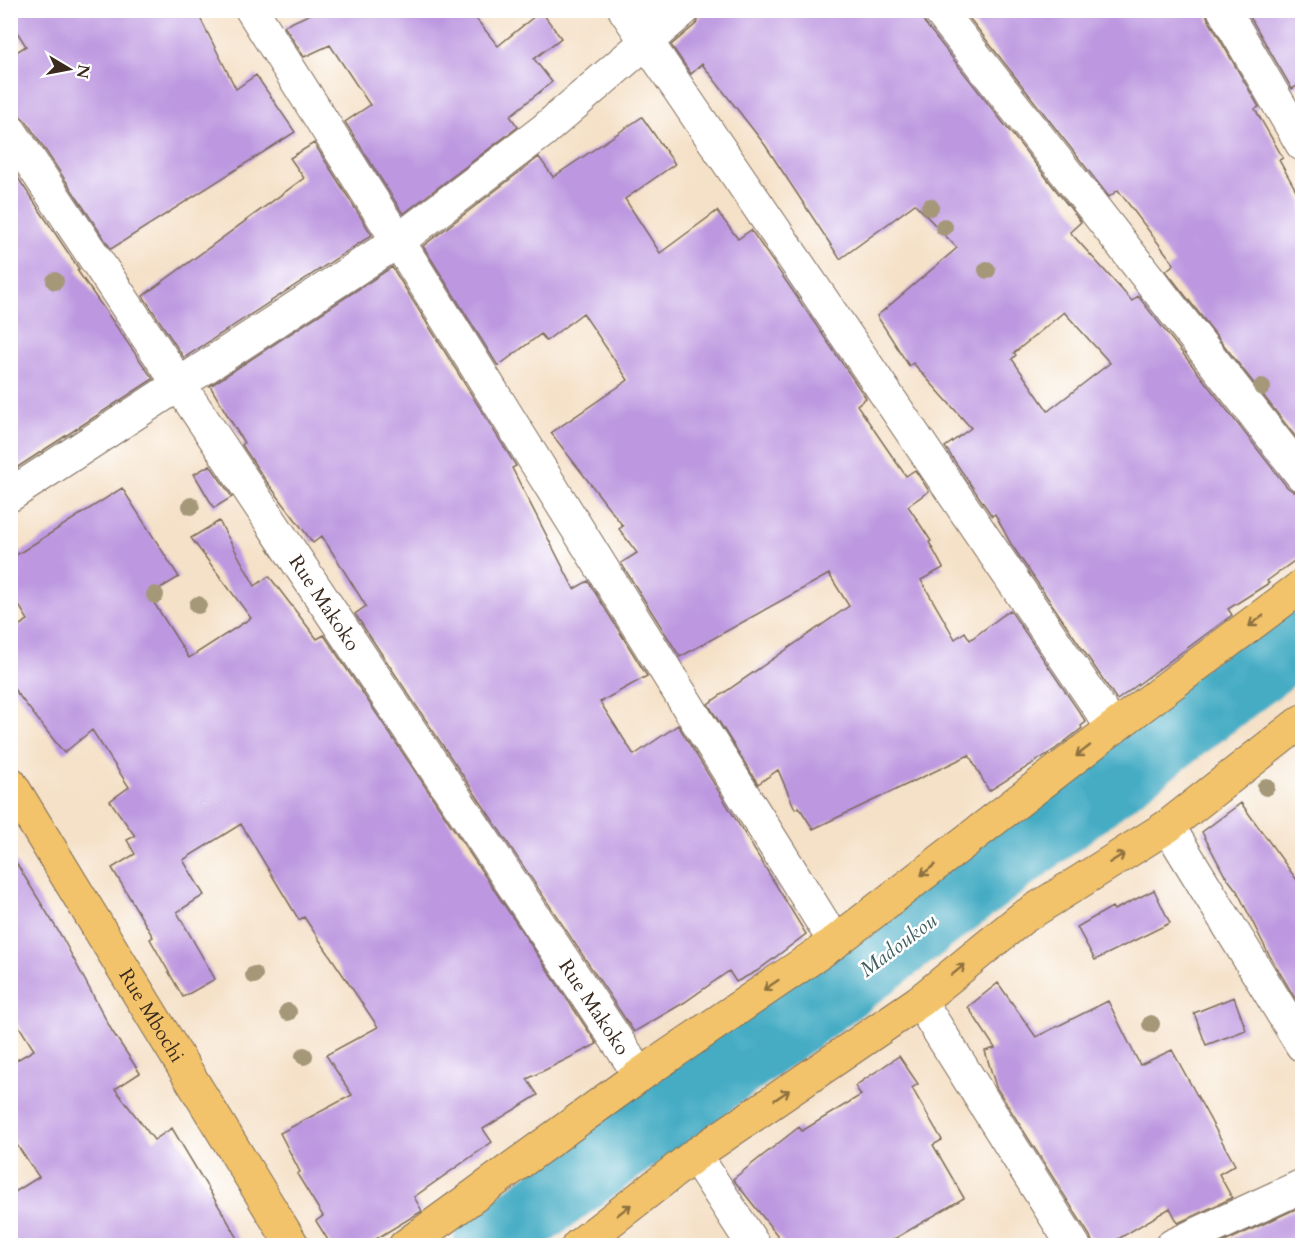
<svg xmlns="http://www.w3.org/2000/svg" width="1313" height="1256" font-family="Cardo,serif">
	<style>
		.lines { fill: none; stroke-linecap: round; stroke-linejoin: round }
		.river { stroke: #45acc4; stroke-width: 69 }
		.building { fill: #bd98e0; fill-rule: evenodd }
		.minor-casing { stroke: #7c6a5a; stroke-width: 35 }
		.major-casing { stroke: #7c6a5a; stroke-width: 35 }
		.minor { stroke: #fff; stroke-width: 33 }
		.major { stroke: #f2c36a; stroke-width: 33 }
		.tree { fill: #a59879 }
		.oneway { stroke: #8d6f40 }
		.labels { text-anchor: middle; stroke-width: 5; stroke-linejoin: round; paint-order: stroke }
		.street-label { font-size: 20px; fill: #3b2a1e; stroke: #fff }
		.water-label { font-size: 21px; font-style: italic; fill: #3f5e60; stroke: #fff }
	</style>
	<rect width="100%" height="100%" fill="#fff"/>
	<filter id="ink" filterUnits="userSpaceOnUse"><feTurbulence type="fractalNoise" baseFrequency=".0167" numOctaves="2"/><feDisplacementMap in="SourceGraphic" scale="12" xChannelSelector="R" yChannelSelector="G"/><feConvolveMatrix kernelMatrix="1 2 1 2 8 2 1 2 1" color-interpolation-filters="sRGB"/></filter>
	<filter id="wash" filterUnits="userSpaceOnUse"><feTurbulence type="fractalNoise" baseFrequency=".008" numOctaves="4" result="noise"/><feDisplacementMap in="SourceGraphic" scale="24" xChannelSelector="R" yChannelSelector="G"/><feGaussianBlur stdDeviation="1.35" result="paint"/><feColorMatrix in="noise" values="0 0 0 0 0 0 0 0 0 0 0 0 0 0 0 0 0 1.4 0 .05"/><feComposite in="paint" operator="in"/></filter>
	<g filter="url(#wash)">
		<rect width="100%" height="100%" fill="#f5e1c8"/>
		<g class="lines">
			<!-- river -->
			<path class="river" d="M 487,1246 L 869,967 L 1302,636"/>
		</g>
		<g id="blocks">
			<!-- building -->
			<path class="building" d="M 10,10 L 196,10 L 236,89 L 256,75 L 295,132 L 111,249 L 26,121 L 19,115 L 10,113 L 10,56 L 26,46 L 10,21 Z
				M 319,10 L 469,10 L 498,46 L 541,11 L 561,38 L 534,59 L 552,82 L 510,116 L 518,127 L 403,214 L 345,122 L 370,105 L 330,45 L 304,57 L 284,26 Z
				M 701,10 L 921,10 L 924,22 L 1081,222 L 1070,232 L 1132,301 L 1138,296 L 1287,487 L 1294,492 L 1302,493 L 1302,555 L 1267,581 L 1269,583 L 1228,609 L 1232,615 L 1117,700 L 1011,544 L 995,514 L 992,516 L 945,447 L 971,428 L 913,363 L 909,366 L 877,316 L 957,248 L 915,204 L 840,259 L 765,145 L 702,64 L 691,74 L 671,45 L 696,24 L 700,17 ZM 1064,312 L 1110,363 L 1048,411 L 1012,359 L 1016,355 L 1014,353 Z
				M 963,10 L 1205,10 L 1208,19 L 1259,107 L 1255,109 L 1283,158 L 1279,160 L 1302,201 L 1302,445 L 1166,271 L 1174,264 L 1118,190 L 1109,197 Z
				M 1246,10 L 1302,10 L 1302,83 L 1292,89 Z
				M 642,117 L 675,164 L 625,199 L 660,253 L 717,211 L 738,239 L 751,230 L 866,398 L 857,405 L 894,459 L 906,476 L 915,470 L 929,491 L 908,506 L 931,541 L 929,542 L 943,568 L 921,580 L 955,639 L 965,632 L 970,640 L 1010,610 L 1086,722 L 1081,726 L 1082,728 L 1054,750 L 989,791 L 969,755 L 813,829 L 799,807 L 795,809 L 778,770 L 758,784 L 708,704 L 849,606 L 829,574 L 680,657 L 621,563 L 637,553 L 619,529 L 623,526 L 551,433 L 628,380 L 583,313 L 546,341 L 541,334 L 498,366 L 423,246 L 539,157 L 553,177 Z
				M 314,143 L 372,235 L 184,358 L 143,296 L 304,178 L 290,158 Z
				M 10,166 L 79,269 L 77,270 L 153,379 L 10,472 Z
				M 392,267 L 516,466 L 512,468 L 574,589 L 588,581 L 647,676 L 600,702 L 634,755 L 678,725 L 806,934 L 757,971 L 736,982 L 729,971 L 685,1002 L 634,1032 L 355,614 L 366,606 L 322,536 L 313,543 L 264,478 L 242,445 L 244,443 L 210,386 Z
				M 210,465 L 232,497 L 214,508 L 194,474 Z
				M 122,488 L 179,577 L 149,595 L 189,658 L 251,618 L 191,538 L 219,521 L 255,586 L 269,576 L 317,639 L 324,635 L 597,1044 L 527,1079 L 538,1095 L 483,1129 L 492,1142 L 414,1197 L 422,1211 L 366,1245 L 331,1245 L 316,1221 L 323,1216 L 297,1174 L 300,1172 L 280,1133 L 352,1095 L 326,1055 L 378,1027 L 304,917 L 299,920 L 241,824 L 183,860 L 204,895 L 177,912 L 215,979 L 183,997 L 150,939 L 153,937 L 112,868 L 135,854 L 127,840 L 135,836 L 110,801 L 129,787 L 92,730 L 64,753 L 10,684 L 10,631 L 28,620 L 10,591 L 10,559 Z
				M 1241,803 L 1302,887 L 1302,1010 L 1268,953 L 1237,891 L 1224,874 L 1202,832 Z
				M 10,853 L 62,937 L 112,1031 L 140,1073 L 115,1089 L 154,1140 L 172,1128 L 242,1245 L 10,1245 L 10,1195 L 39,1177 L 10,1135 L 10,1064 L 34,1050 L 10,1012 Z
				M 1154,890 L 1170,923 L 1095,960 L 1077,927 L 1112,907 L 1114,910 Z
				M 998,983 L 1036,1037 L 1108,1001 L 1140,1065 L 1172,1050 L 1235,1165 L 1219,1174 L 1232,1198 L 1178,1223 L 1170,1208 L 1108,1245 L 1093,1245 L 1090,1236 L 996,1087 L 985,1051 L 995,1048 L 968,1007 Z
				M 1234,997 L 1246,1030 L 1206,1045 L 1194,1013 Z
				M 899,1056 L 918,1084 L 912,1088 L 942,1140 L 933,1145 L 964,1198 L 884,1245 L 785,1245 L 733,1179 L 799,1127 L 802,1131 L 861,1095 L 855,1086 Z
				M 1302,1206 L 1302,1245 L 1218,1245 Z"/>
		</g>
	</g>
	<g filter="url(#ink)">
		<use href="#blocks" fill-opacity="0" stroke="#7c6a5a" stroke-width="1.5"/>
		<g class="lines">
			<defs>
				<g id="minor">
					<path d="M 252,10 L 398,241 L 835,942"/>
					<path d="M 625,10 L 1113,728"/>
					<path d="M 939,10 L 1302,475"/>
					<path d="M 1224,10 L 1302,144"/>
					<path id="s1" d="M 10,131 L 640,1075"/>
					<path d="M 10,495 L 398,241 L 543,131 L 683,10"/>
					<path d="M 1168,826 L 1302,1045"/>
					<path d="M 920,1001 L 1074,1246"/>
					<path d="M 695,1155 L 754,1246"/>
					<path d="M 1172,1246 L 1302,1186"/>
				</g>
				<g id="major">
					<path id="s2" d="M 10,783 L 293,1246"/>
					<path d="M 405,1246 L 640,1075 L 835,942 L 1113,728 L 1302,586"/>
					<path d="M 578,1246 L 695,1155 L 920,1001 L 1022,918 L 1168,826 L 1302,721"/>
				</g>
			</defs>
			<!-- minor casing -->
			<use href="#minor" class="minor-casing"/>
			<!-- major casing -->
			<use href="#major" class="major-casing"/>
			<!-- minor -->
			<use href="#minor" class="minor"/>
			<!-- major -->
			<use href="#major" class="major"/>
		</g>
		<!-- trees -->
		<g class="tree">
			<circle cx="930" cy="207" r="9"/>
			<circle cx="944" cy="227" r="9"/>
			<circle cx="987" cy="270" r="9"/>
			<circle cx="55" cy="281" r="9"/>
			<circle cx="1262" cy="387" r="9"/>
			<circle cx="191" cy="506" r="9"/>
			<circle cx="155" cy="595" r="9"/>
			<circle cx="198" cy="605" r="9"/>
			<circle cx="1266" cy="787" r="9"/>
			<circle cx="254" cy="975" r="9"/>
			<circle cx="288" cy="1012" r="9"/>
			<circle cx="1151" cy="1024" r="9"/>
			<circle cx="304" cy="1056" r="9"/>
		</g>
		<!-- one-way arrows -->
		<defs><path id="oneway-shaft" d="M-6 0H5M1.5-3L5.5 0L1.5 3" fill="none" stroke-width="1.6" stroke-linecap="round" stroke-linejoin="round" transform="scale(1.5)"/></defs>
		<g class="oneway">
			<use href="#oneway-shaft" transform="translate(1256 621) rotate(143)"/>
			<use href="#oneway-shaft" transform="translate(1083 751) rotate(142)"/>
			<use href="#oneway-shaft" transform="translate(1117 858) rotate(-32)"/>
			<use href="#oneway-shaft" transform="translate(928 870) rotate(142)"/>
			<use href="#oneway-shaft" transform="translate(958 970) rotate(-39)"/>
			<use href="#oneway-shaft" transform="translate(771 985) rotate(146)"/>
			<use href="#oneway-shaft" transform="translate(782 1095) rotate(-34)"/>
			<use href="#oneway-shaft" transform="translate(624 1210) rotate(-38)"/>
		</g>
	</g>
	<g class="labels">
		<!-- street labels -->
		<g class="street-label">
			<text dy="7" stroke="none"><textPath href="#s1" startOffset="567">Rue Makoko</textPath></text>
			<text dy="7" stroke="none"><textPath href="#s1" startOffset="1053">Rue Makoko</textPath></text>
			<text dy="7" stroke="none"><textPath href="#s2" startOffset="272">Rue Mbochi</textPath></text>
		</g>
		<!-- water labels -->
		<g class="water-label">
			<text transform="translate(898 945) rotate(-37)" y="7">Madoukou</text>
		</g>
	</g>
	<!-- margin -->
	<rect width="1313" height="1256" fill="none" stroke="#fff" stroke-width="36"/>
	<!-- north arrow -->
	<g transform="translate(69 69) rotate(100)" stroke="#ffffff" stroke-width="4.5" paint-order="stroke">
	<path d="M0-4.5L10 22L0 15L-10 22Z" fill="#3b2a1e"/>
	<text y="-9" font-size="16" font-weight="bold" text-anchor="middle" fill="#3b2a1e">N</text>
	</g>
</svg>
